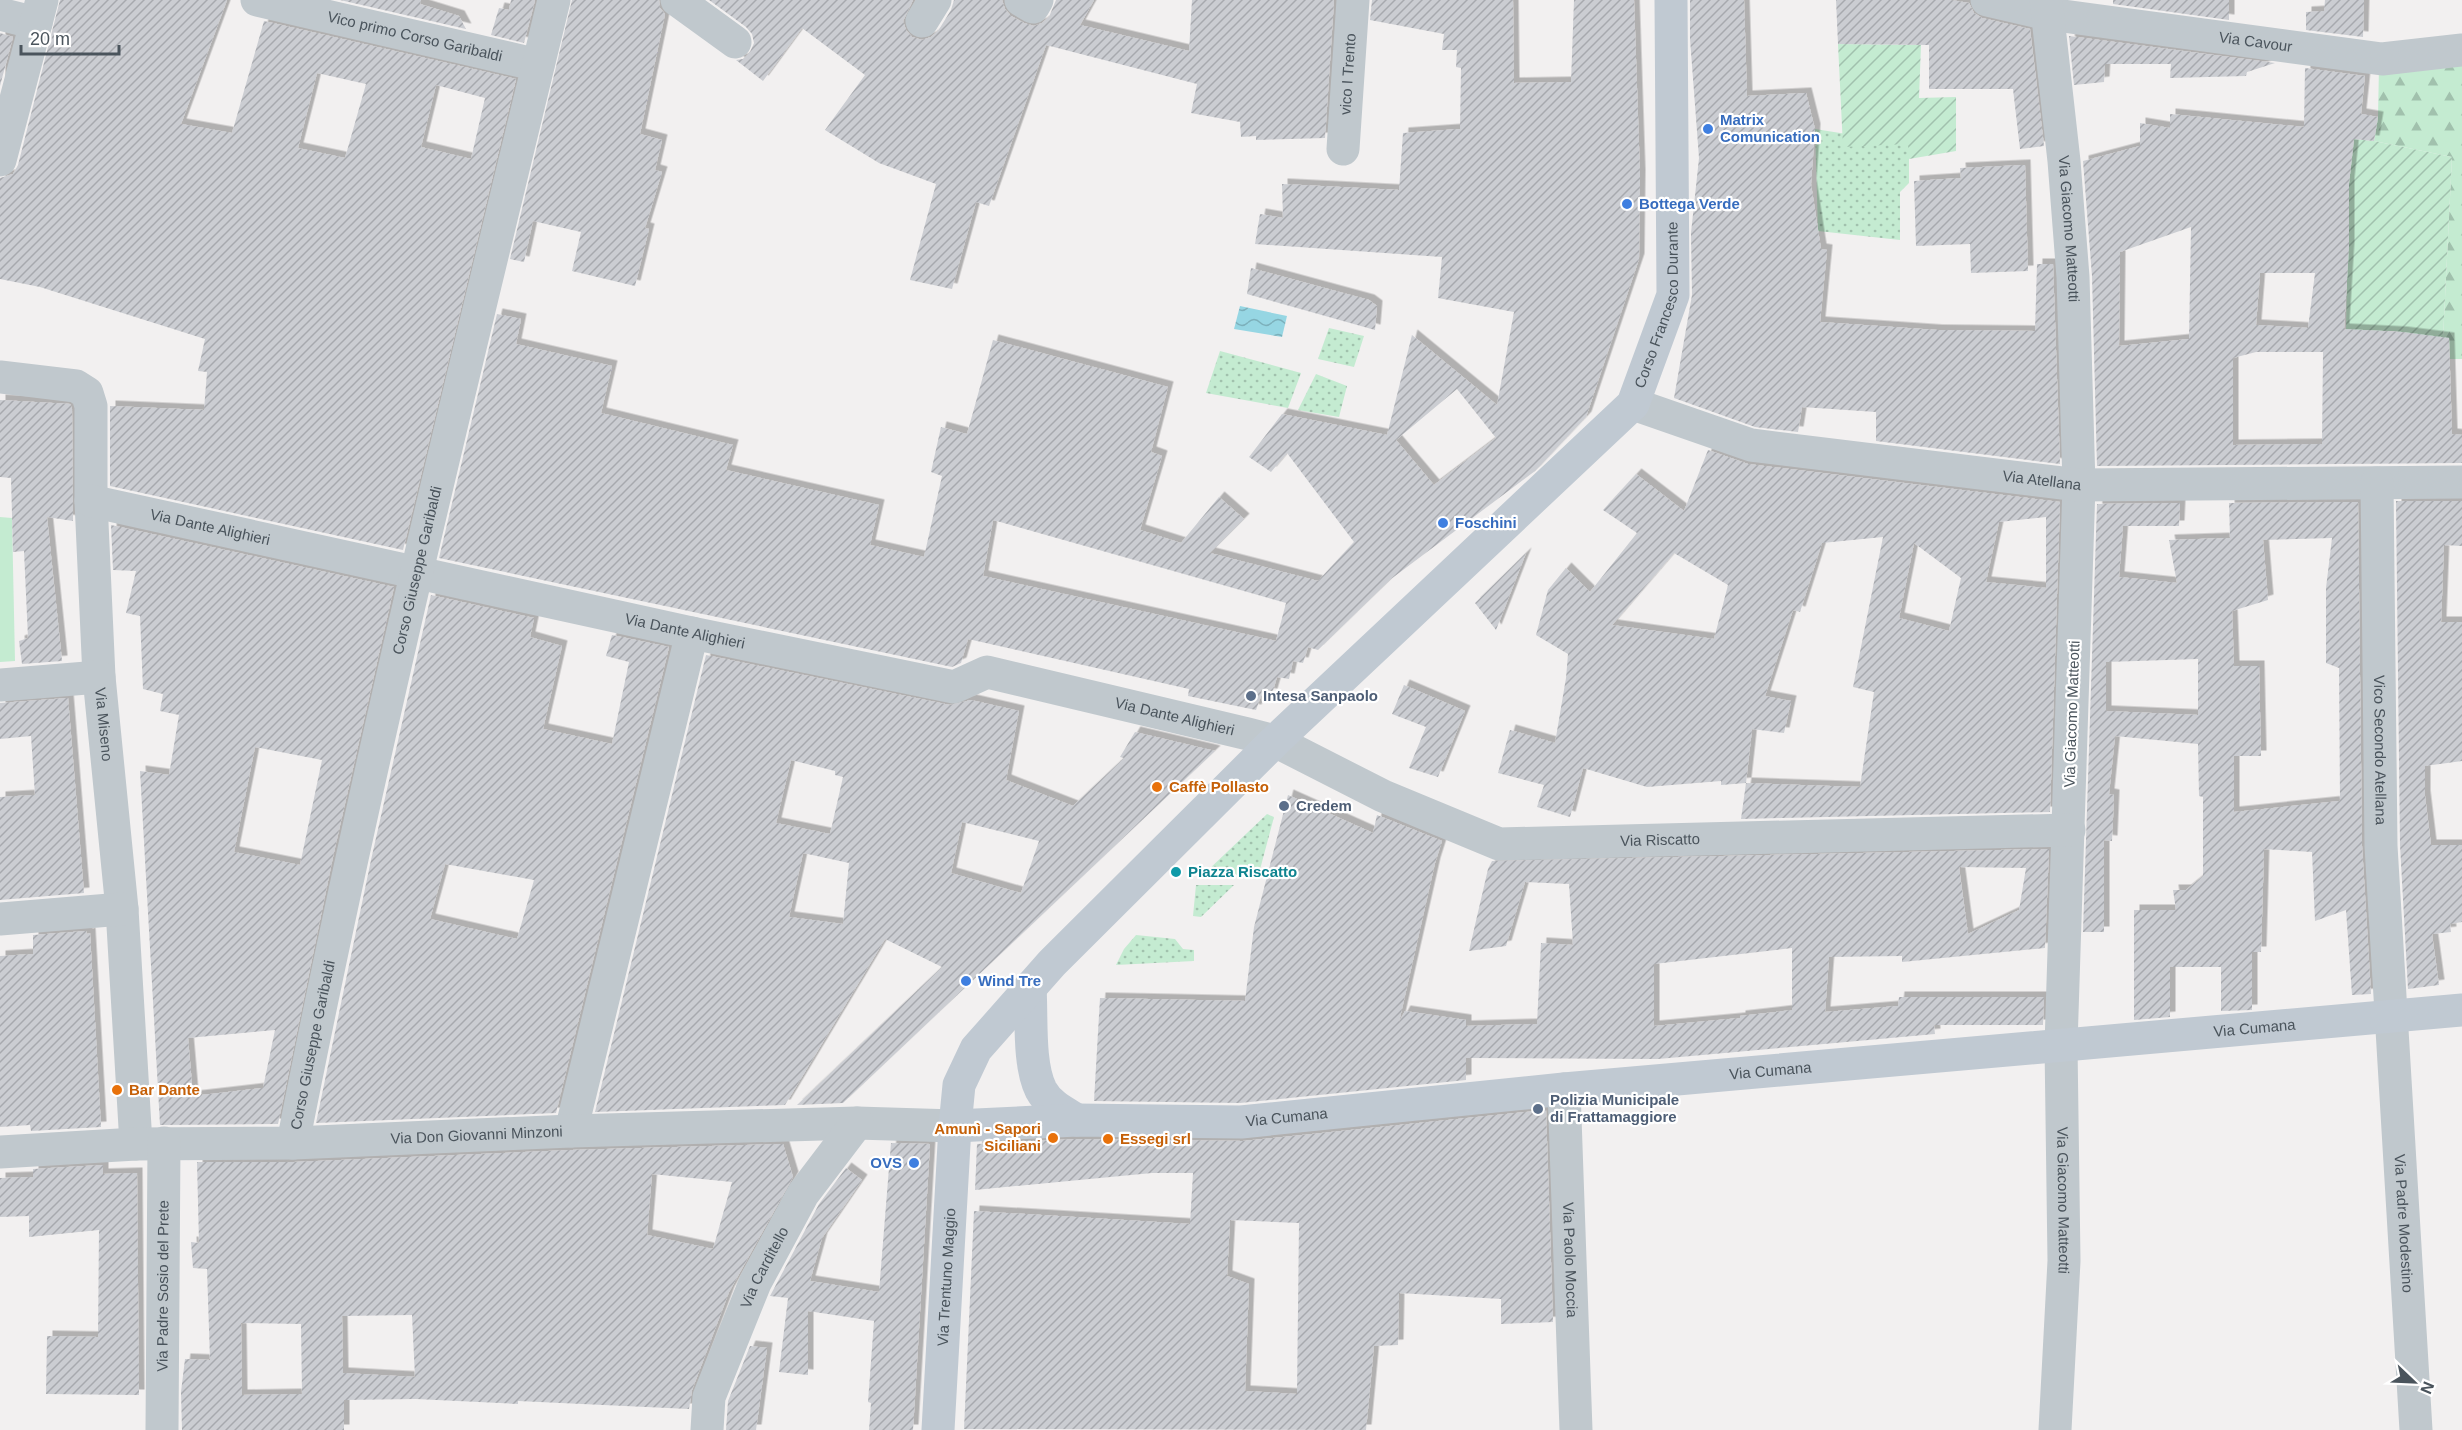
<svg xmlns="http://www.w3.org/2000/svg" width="2462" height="1430" font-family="Helvetica,sans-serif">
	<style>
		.grass { fill: url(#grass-dots) }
		.forest { fill: url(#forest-firs) }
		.garden { fill: url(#garden-furrows) }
		.pitch { fill: #c4ebd1 }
		.water { fill: url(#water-waves) }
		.building { fill: url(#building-hatch); fill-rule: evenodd; filter: url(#shadow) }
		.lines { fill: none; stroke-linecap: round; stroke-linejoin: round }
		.street { stroke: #c0c8cd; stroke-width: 33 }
		.secondary { stroke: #c0c9d2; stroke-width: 33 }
		.shop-dot { fill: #3f7fe0; stroke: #fff; stroke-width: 2 }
		.service-dot { fill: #5c6f8a; stroke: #fff; stroke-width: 2 }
		.food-dot { fill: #e8710a; stroke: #fff; stroke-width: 2 }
		.culture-dot { fill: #0f9aa8; stroke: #fff; stroke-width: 2 }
		.labels { text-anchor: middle; stroke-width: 4.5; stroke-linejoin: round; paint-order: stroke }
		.street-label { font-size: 15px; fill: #4a545c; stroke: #fff }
		.shop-label { font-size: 15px; font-weight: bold; fill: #366cbe; stroke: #fff; text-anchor: start }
		.service-label { font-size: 15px; font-weight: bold; fill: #4e5e75; stroke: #fff; text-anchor: start }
		.food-label { font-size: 15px; font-weight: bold; fill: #c56008; stroke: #fff; text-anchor: start }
		.culture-label { font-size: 15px; font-weight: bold; fill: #0d838f; stroke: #fff; text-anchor: start }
	</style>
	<defs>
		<pattern id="grass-dots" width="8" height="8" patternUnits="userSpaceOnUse" patternTransform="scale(1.5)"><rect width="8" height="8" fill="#c4ebd1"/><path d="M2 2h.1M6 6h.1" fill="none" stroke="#a1c1ad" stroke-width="1.8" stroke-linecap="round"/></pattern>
		<pattern id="forest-firs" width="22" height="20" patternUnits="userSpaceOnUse" patternTransform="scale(1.5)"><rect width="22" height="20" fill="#c4ebd1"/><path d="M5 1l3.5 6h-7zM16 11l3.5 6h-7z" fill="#a1c1ad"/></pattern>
		<pattern id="garden-furrows" width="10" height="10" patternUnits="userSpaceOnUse" patternTransform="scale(1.5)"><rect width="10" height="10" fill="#c4ebd1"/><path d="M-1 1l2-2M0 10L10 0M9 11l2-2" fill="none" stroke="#a1c1ad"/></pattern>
		<pattern id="water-waves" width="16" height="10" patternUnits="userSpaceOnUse" patternTransform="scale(1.5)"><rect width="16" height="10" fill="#96d6e3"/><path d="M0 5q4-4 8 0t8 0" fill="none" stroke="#7cb0bb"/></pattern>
		<pattern id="building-hatch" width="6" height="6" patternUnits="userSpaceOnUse" patternTransform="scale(1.5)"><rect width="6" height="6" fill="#cbcdd2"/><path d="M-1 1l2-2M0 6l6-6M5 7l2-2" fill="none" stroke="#a7a9ae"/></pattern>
		<filter id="shadow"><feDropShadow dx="5.5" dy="-5.5" stdDeviation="0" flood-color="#0004"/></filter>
	</defs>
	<rect width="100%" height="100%" fill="#f2f0f0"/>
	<!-- grass -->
	<path class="grass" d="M 1815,129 L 1909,144 L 1909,183 L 1900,192 L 1900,240 L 1818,231 Z
		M 1329,328 L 1364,336 L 1354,367 L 1318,359 Z
		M 1220,351 L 1301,373 L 1288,408 L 1206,393 Z
		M 1316,374 L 1347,386 L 1339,417 L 1298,410 Z
		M 1267,814 L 1274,817 L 1258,877 L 1206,872 Z
		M 1196,885 L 1234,885 L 1201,917 L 1193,916 Z
		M 1136,935 L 1175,939 L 1183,949 L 1194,950 L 1194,961 L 1116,965 L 1124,949 Z"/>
	<!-- forest -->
	<path class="forest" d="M 2462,60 L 2462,359 L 2450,359 L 2449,338 L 2443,338 L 2452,157 L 2374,141 L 2378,117 L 2379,66 Z"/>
	<!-- garden -->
	<path class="garden" d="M 1838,44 L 1921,45 L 1919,98 L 1956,97 L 1956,151 L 1909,159 L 1908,144 L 1843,147 Z
		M 2354,139 L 2374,141 L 2452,157 L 2443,338 L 2393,331 L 2346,330 L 2349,183 Z"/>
	<!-- pitch -->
	<path class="pitch" d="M 0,517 L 12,518 L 15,661 L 0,662 Z"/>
	<!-- water -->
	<path class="water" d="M 1240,306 L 1287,316 L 1282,337 L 1234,329 Z"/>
	<!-- building -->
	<path class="building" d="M 60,0 L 227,0 L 181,124 L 232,133 L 264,21 L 516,79 L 403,550 L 110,486 L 110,406 L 204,410 L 207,372 L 198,371 L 205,339 L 40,287 L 0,279 L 0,178 L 13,174 L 18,165 ZM 317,73 L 366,84 L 345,158 L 298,148 ZM 436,85 L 485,98 L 471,159 L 421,147 Z
		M 340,0 L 421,0 L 420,4 L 459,16 L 466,29 Z
		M 511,0 L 535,0 L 524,43 L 491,35 L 499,8 L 509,10 Z
		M 572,0 L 659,0 L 660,8 L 665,14 L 640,134 L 662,140 L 655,170 L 662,172 L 645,228 L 649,229 L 635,286 L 572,271 L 581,232 L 533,221 L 524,262 L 510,259 Z
		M 709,0 L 913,0 L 903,21 L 906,30 L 912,37 L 922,40 L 931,37 L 938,31 L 951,10 L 954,0 L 1002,0 L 1005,9 L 1011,16 L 1024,23 L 1034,26 L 1042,23 L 1049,17 L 1056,0 L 1094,0 L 1080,25 L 1189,51 L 1192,0 L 1334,0 L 1325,138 L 1256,140 L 1256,136 L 1241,137 L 1240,122 L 1191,113 L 1197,84 L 1046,45 L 989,206 L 976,202 L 952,289 L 910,280 L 936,184 L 879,163 L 825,130 L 865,75 L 802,28 L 763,81 L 736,60 L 743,59 L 750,52 L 754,43 L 752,34 L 746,27 Z
		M 1372,0 L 1513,0 L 1514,83 L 1571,82 L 1574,0 L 1634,0 L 1640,175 L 1639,259 L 1586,417 L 1535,471 L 1391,579 L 1318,650 L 1308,647 L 1303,663 L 1293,661 L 1289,679 L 1277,677 L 1272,694 L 1262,693 L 1256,710 L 1188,696 L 1189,689 L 968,639 L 961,663 L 952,667 L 439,558 L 497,314 L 521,319 L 516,344 L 612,366 L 601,413 L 733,445 L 726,470 L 879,505 L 870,545 L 924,557 L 942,476 L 931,472 L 941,427 L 967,434 L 993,340 L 1168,387 L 1151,452 L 1162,456 L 1140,530 L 1181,543 L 1219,497 L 1244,519 L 1210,553 L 1318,581 L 1354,542 L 1287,453 L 1271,472 L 1249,457 L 1282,414 L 1387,435 L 1412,335 L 1497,405 L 1514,312 L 1438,298 L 1442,257 L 1255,244 L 1260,214 L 1283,218 L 1282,184 L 1399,190 L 1403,133 L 1460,129 L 1461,68 L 1456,67 L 1457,50 L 1442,50 L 1444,34 L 1370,20 ZM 1457,389 L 1496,438 L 1434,485 L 1396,440 ZM 993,520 L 1286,603 L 1276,641 L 983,576 Z
		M 1690,0 L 1744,0 L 1747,96 L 1806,93 L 1815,129 L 1811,184 L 1821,249 L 1827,250 L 1820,322 L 1937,330 L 2035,331 L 2037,264 L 2053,264 L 2060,464 L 1876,441 L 1876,412 L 1802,407 L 1798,432 L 1755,427 L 1674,398 L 1692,295 L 1691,233 L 1699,158 L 1690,39 Z
		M 1836,0 L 1951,0 L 1969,3 L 1974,13 L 1982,18 L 2030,29 L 2044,146 L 2020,149 L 2013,89 L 1929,89 L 1929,45 L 1838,44 Z
		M 2113,0 L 2229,0 L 2229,20 L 2113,4 Z
		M 2325,0 L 2364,0 L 2363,37 L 2306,30 L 2306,12 L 2324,11 Z
		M 0,33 L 13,37 L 0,86 Z
		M 2069,36 L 2275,63 L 2247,72 L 2246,76 L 2170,78 L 2171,64 L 2105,64 L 2104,82 L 2074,85 Z
		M 2305,68 L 2365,76 L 2361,114 L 2378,117 L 2374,141 L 2354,139 L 2349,183 L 2349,247 L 2344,329 L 2402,332 L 2449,338 L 2452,434 L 2462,435 L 2462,463 L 2097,466 L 2092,276 L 2083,161 L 2140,146 L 2140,123 L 2170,128 L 2170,114 L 2304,127 ZM 2191,227 L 2189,339 L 2119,346 L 2120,252 ZM 2260,273 L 2315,273 L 2308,328 L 2256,325 ZM 2256,352 L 2323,352 L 2322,444 L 2233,445 L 2233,358 Z
		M 2025,165 L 2028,271 L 1971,273 L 1970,244 L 1916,246 L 1914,181 L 1961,178 L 1960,168 Z
		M 1251,268 L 1369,300 L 1377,306 L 1375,330 L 1247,294 Z
		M 0,400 L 70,404 L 72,409 L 73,521 L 47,517 L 62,661 L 22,664 L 19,641 L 28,638 L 24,551 L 13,552 L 11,478 L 0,477 Z
		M 1708,450 L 1748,464 L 2060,502 L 2050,812 L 1741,819 L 1746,783 L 1721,785 L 1721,781 L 1647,787 L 1583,768 L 1570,817 L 1537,807 L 1544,785 L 1498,773 L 1510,730 L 1555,743 L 1566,678 L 1568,654 L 1536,635 L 1548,590 L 1566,568 L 1590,592 L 1637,533 L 1603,510 L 1636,474 L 1684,511 ZM 2046,517 L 2046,588 L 1986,582 L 1999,522 ZM 1883,537 L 1853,687 L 1874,692 L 1860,787 L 1746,783 L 1752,729 L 1784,733 L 1791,701 L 1765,696 L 1793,610 L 1800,612 L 1822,543 ZM 1914,543 L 1961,578 L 1949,631 L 1899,618 ZM 1674,553 L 1728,585 L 1714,639 L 1612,625 Z
		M 2396,501 L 2462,501 L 2462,546 L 2444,545 L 2441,622 L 2462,622 L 2462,761 L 2425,766 L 2425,796 L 2431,845 L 2462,845 L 2462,922 L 2450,924 L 2451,932 L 2432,934 L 2439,985 L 2408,989 L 2400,845 Z
		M 2358,502 L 2362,846 L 2371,994 L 2352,995 L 2346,910 L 2315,921 L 2312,852 L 2264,849 L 2261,952 L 2252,952 L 2252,1010 L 2221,1011 L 2221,967 L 2170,967 L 2170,1017 L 2134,1020 L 2134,910 L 2176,910 L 2173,890 L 2186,890 L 2203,876 L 2203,797 L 2199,796 L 2198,744 L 2115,736 L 2109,794 L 2114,795 L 2112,841 L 2104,840 L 2104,932 L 2083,932 L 2097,504 L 2180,503 L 2179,526 L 2123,526 L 2119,577 L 2177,583 L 2169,540 L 2230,538 L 2229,503 ZM 2332,538 L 2326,588 L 2326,663 L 2339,668 L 2340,801 L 2234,812 L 2234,756 L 2261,756 L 2259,666 L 2234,666 L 2232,611 L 2268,600 L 2263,540 ZM 2198,659 L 2198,715 L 2106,711 L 2106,662 Z
		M 111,525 L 394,587 L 334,852 L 278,1124 L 160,1125 L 140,771 L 169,775 L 179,715 L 160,711 L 163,694 L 143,689 L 140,616 L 126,613 L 136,571 L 113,570 ZM 255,747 L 322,760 L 300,865 L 234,852 ZM 275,1030 L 263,1088 L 193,1096 L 188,1038 Z
		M 1526,553 L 1496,630 L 1475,603 Z
		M 431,595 L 534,618 L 530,637 L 562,646 L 543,729 L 612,744 L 629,662 L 606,656 L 612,635 L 669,647 L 556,1113 L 316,1123 L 371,860 ZM 445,864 L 534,880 L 517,939 L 430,919 Z
		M 706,655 L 950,705 L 971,700 L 1019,711 L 1006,780 L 1073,806 L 1124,758 L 1120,757 L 1135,732 L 1215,751 L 843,1103 L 797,1105 L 942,967 L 885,939 L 785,1105 L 595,1112 ZM 791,760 L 835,771 L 835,775 L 843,777 L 830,834 L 776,823 ZM 962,822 L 1039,841 L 1021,893 L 951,873 ZM 803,853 L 849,863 L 843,924 L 789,917 Z
		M 1404,685 L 1465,711 L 1438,777 L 1409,768 L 1426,727 L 1392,714 Z
		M 68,698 L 84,893 L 0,900 L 0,797 L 35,795 L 31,736 L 0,739 L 0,703 Z
		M 1288,795 L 1373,833 L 1377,815 L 1442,841 L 1435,863 L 1399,1022 L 1405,1011 L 1466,1020 L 1466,1026 L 1537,1024 L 1541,943 L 1573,945 L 1569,884 L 1525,882 L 1506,946 L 1469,951 L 1488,869 L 1492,861 L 2049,849 L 2045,948 L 1902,962 L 1902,956 L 1829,957 L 1825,1012 L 1898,1006 L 1899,997 L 2044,997 L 2043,1025 L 1934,1025 L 1935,1034 L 1658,1059 L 1466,1058 L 1466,1080 L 1240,1103 L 1094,1101 L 1100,998 L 1245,1001 L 1254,927 ZM 1959,867 L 2026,868 L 2019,910 L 1968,934 ZM 1792,948 L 1792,1010 L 1740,1016 L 1740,1018 L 1654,1026 L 1654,964 Z
		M 86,931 L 87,934 L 90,933 L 101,1127 L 31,1131 L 30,1125 L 0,1127 L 0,956 L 33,954 L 33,935 Z
		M 1546,1110 L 1553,1322 L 1501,1324 L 1501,1299 L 1399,1293 L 1398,1345 L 1374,1346 L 1366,1430 L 964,1429 L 974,1211 L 1190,1224 L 1193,1173 L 1152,1173 L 975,1190 L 977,1144 L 1077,1139 L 1243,1141 ZM 1230,1220 L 1299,1223 L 1297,1394 L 1245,1391 L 1249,1284 L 1227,1276 Z
		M 891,1143 L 930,1144 L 913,1430 L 869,1430 L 871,1403 L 868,1402 L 874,1321 L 808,1311 L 808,1375 L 779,1372 L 788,1298 L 770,1296 L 819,1204 L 846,1168 L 862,1180 L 822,1238 L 810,1281 L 879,1292 Z
		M 783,1144 L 793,1177 L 729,1292 L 692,1390 L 689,1409 L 518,1401 L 518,1404 L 416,1399 L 344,1400 L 344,1430 L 182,1430 L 181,1392 L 185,1359 L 210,1360 L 207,1269 L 193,1268 L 191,1242 L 199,1243 L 197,1162 L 294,1162 L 572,1150 ZM 652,1174 L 732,1182 L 713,1249 L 647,1235 ZM 412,1315 L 415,1377 L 343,1373 L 342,1316 ZM 241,1323 L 301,1324 L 302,1394 L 242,1395 Z
		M 103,1165 L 103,1174 L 137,1173 L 139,1395 L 46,1394 L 47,1336 L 98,1337 L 99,1230 L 29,1237 L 29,1216 L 0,1217 L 0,1178 L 33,1177 L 33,1169 Z
		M 750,1346 L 767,1348 L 756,1430 L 726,1430 L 728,1401 Z"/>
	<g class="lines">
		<!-- street -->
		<g class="street">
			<path id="s1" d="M 257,0 L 538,65"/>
			<path d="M 677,0 L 735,42"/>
			<path d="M 1021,0 L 1033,7 L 1037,0"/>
			<path id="s2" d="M 1987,0 L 2048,14 L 2382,59 L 2462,50"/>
			<path id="s3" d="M 2046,0 L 2064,161 L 2073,277 L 2079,485 L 2061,1045 L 2064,1261 L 2055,1430"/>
			<path d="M 0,14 L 36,23"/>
			<path d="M 922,21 L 935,0"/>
			<path id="s4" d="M 1343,149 L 1353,0"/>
			<path d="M 0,160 L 42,0"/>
			<path id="s5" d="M 0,377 L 76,386 L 87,393 L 91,406 L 91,501 L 99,677 L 122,909 L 136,1144"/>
			<path id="s6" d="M 1633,404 L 1751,445 L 2079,485 L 2462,482"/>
			<path id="s7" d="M 2377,483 L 2381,846 L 2416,1430"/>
			<path id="s8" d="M 91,501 L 692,633 L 954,687 L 987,672 L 1248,734 L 1275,741 L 1383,796 L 1499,844 L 2069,830"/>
			<path d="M 0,685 L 99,677"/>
			<path d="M 0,919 L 122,909"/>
			<path id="s9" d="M 1564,1089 L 1576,1430"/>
			<path d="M 571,1131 L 692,633"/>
			<path id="s10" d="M 293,1143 C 368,760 462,380 554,0"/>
			<path id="s11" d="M 0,1152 L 136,1144 L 293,1143 L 571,1131 L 857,1123 L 955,1126"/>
			<path id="s12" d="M 162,1430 L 164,1143"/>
			<path id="s13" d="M 707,1430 L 709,1397 L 755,1283 L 803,1194 L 857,1123"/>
		</g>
		<!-- secondary -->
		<g class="secondary">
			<path d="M 1030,987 C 1032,1017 1028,1064 1041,1090 C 1049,1105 1064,1112 1077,1120"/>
			<path id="s14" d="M 955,1126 L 1077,1120 L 1241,1122 L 1564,1089 L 2462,1010"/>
			<path id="s15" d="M 938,1430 L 955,1126 L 959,1085 L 976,1049 L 1052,963 L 1275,741 L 1633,404 L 1673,295 L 1671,0"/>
		</g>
	</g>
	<!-- markers -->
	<g class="shop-dot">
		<circle cx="1708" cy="129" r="6"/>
		<circle cx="1627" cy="204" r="6"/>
		<circle cx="1443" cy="523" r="6"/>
		<circle cx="966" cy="981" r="6"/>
		<circle cx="914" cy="1163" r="6"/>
	</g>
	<g class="service-dot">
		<circle cx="1251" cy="696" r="6"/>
		<circle cx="1284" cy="806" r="6"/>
		<circle cx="1538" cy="1109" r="6"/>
	</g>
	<g class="food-dot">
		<circle cx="1157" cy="787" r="6"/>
		<circle cx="117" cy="1090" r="6"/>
		<circle cx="1053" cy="1138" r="6"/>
		<circle cx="1108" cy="1139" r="6"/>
	</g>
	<circle class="culture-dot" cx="1176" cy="872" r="6"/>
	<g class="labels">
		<!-- street labels -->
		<g class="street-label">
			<text dy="5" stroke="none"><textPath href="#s1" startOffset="162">Vico primo Corso Garibaldi</textPath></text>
			<text dy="5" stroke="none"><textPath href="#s2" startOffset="272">Via Cavour</textPath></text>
			<text dy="5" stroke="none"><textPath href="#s4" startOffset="75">vico I Trento</textPath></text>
			<text dy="5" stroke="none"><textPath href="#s3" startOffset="230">Via Giacomo Matteotti</textPath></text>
			<text dy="5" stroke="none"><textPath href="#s15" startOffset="1410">Corso Francesco Durante</textPath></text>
			<text dy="5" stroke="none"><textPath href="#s6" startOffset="418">Via Atellana</textPath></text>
			<text dy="5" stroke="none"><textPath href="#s8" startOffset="122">Via Dante Alighieri</textPath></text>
			<text dy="5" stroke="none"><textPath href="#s10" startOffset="586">Corso Giuseppe Garibaldi</textPath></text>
			<text dy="5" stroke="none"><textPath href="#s8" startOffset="608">Via Dante Alighieri</textPath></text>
			<text transform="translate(2072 714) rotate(-88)" y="5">Via Giacomo Matteotti</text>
			<text dy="5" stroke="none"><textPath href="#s8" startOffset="1112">Via Dante Alighieri</textPath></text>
			<text dy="5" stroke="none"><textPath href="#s5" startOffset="422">Via Miseno</textPath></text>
			<text dy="5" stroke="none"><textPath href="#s7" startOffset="267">Vico Secondo Atellana</textPath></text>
			<text dy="5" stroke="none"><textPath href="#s8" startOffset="1623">Via Riscatto</textPath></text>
			<text dy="5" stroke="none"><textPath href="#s14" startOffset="1304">Via Cumana</textPath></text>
			<text dy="5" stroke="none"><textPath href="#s10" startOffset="100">Corso Giuseppe Garibaldi</textPath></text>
			<text dy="5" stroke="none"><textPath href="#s14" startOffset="818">Via Cumana</textPath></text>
			<text dy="5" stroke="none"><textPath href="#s14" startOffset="332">Via Cumana</textPath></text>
			<text dy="5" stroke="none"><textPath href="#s11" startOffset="477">Via Don Giovanni Minzoni</textPath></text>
			<text dy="5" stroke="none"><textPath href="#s3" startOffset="1202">Via Giacomo Matteotti</textPath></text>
			<text dy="5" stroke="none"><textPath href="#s7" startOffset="741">Via Padre Modestino</textPath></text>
			<text dy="5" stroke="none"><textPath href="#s9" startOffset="171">Via Paolo Moccia</textPath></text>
			<text dy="5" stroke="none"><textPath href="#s13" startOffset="174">Via Carditello</textPath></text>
			<text dy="5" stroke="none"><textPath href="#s15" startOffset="153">Via Trentuno Maggio</textPath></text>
			<text dy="5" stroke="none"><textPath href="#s12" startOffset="144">Via Padre Sosio del Prete</textPath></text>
		</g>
		<!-- shop labels -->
		<g class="shop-label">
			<text x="1720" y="125">Matrix<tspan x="1720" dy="17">Comunication</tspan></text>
			<text x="1639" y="209">Bottega Verde</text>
			<text x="1455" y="528">Foschini</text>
			<text x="978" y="986">Wind Tre</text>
			<text x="902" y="1168" text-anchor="end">OVS</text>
		</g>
		<!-- service labels -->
		<g class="service-label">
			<text x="1263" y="701">Intesa Sanpaolo</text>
			<text x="1296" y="811">Credem</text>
			<text x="1550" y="1105">Polizia Municipale<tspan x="1550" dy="17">di Frattamaggiore</tspan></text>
		</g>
		<!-- food labels -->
		<g class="food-label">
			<text x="1169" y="792">Caffè Pollasto</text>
			<text x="129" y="1095">Bar Dante</text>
			<text x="1041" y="1134" text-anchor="end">Amunì - Sapori<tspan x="1041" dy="17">Siciliani</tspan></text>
			<text x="1120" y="1144">Essegi srl</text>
		</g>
		<!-- culture labels -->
		<g class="culture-label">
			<text x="1188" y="877">Piazza Riscatto</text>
		</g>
	</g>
	<!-- north arrow -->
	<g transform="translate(2414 1382) rotate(113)" stroke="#ffffff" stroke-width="4.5" paint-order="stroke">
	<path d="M0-4.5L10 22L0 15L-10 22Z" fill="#4a545c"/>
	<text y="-9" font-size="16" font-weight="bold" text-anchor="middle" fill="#4a545c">N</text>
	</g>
	<!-- scale -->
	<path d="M21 45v9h98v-9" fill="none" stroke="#4a545c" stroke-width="3"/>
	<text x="30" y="45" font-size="18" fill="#4a545c" stroke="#ffffff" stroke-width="4.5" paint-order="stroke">20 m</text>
</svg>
